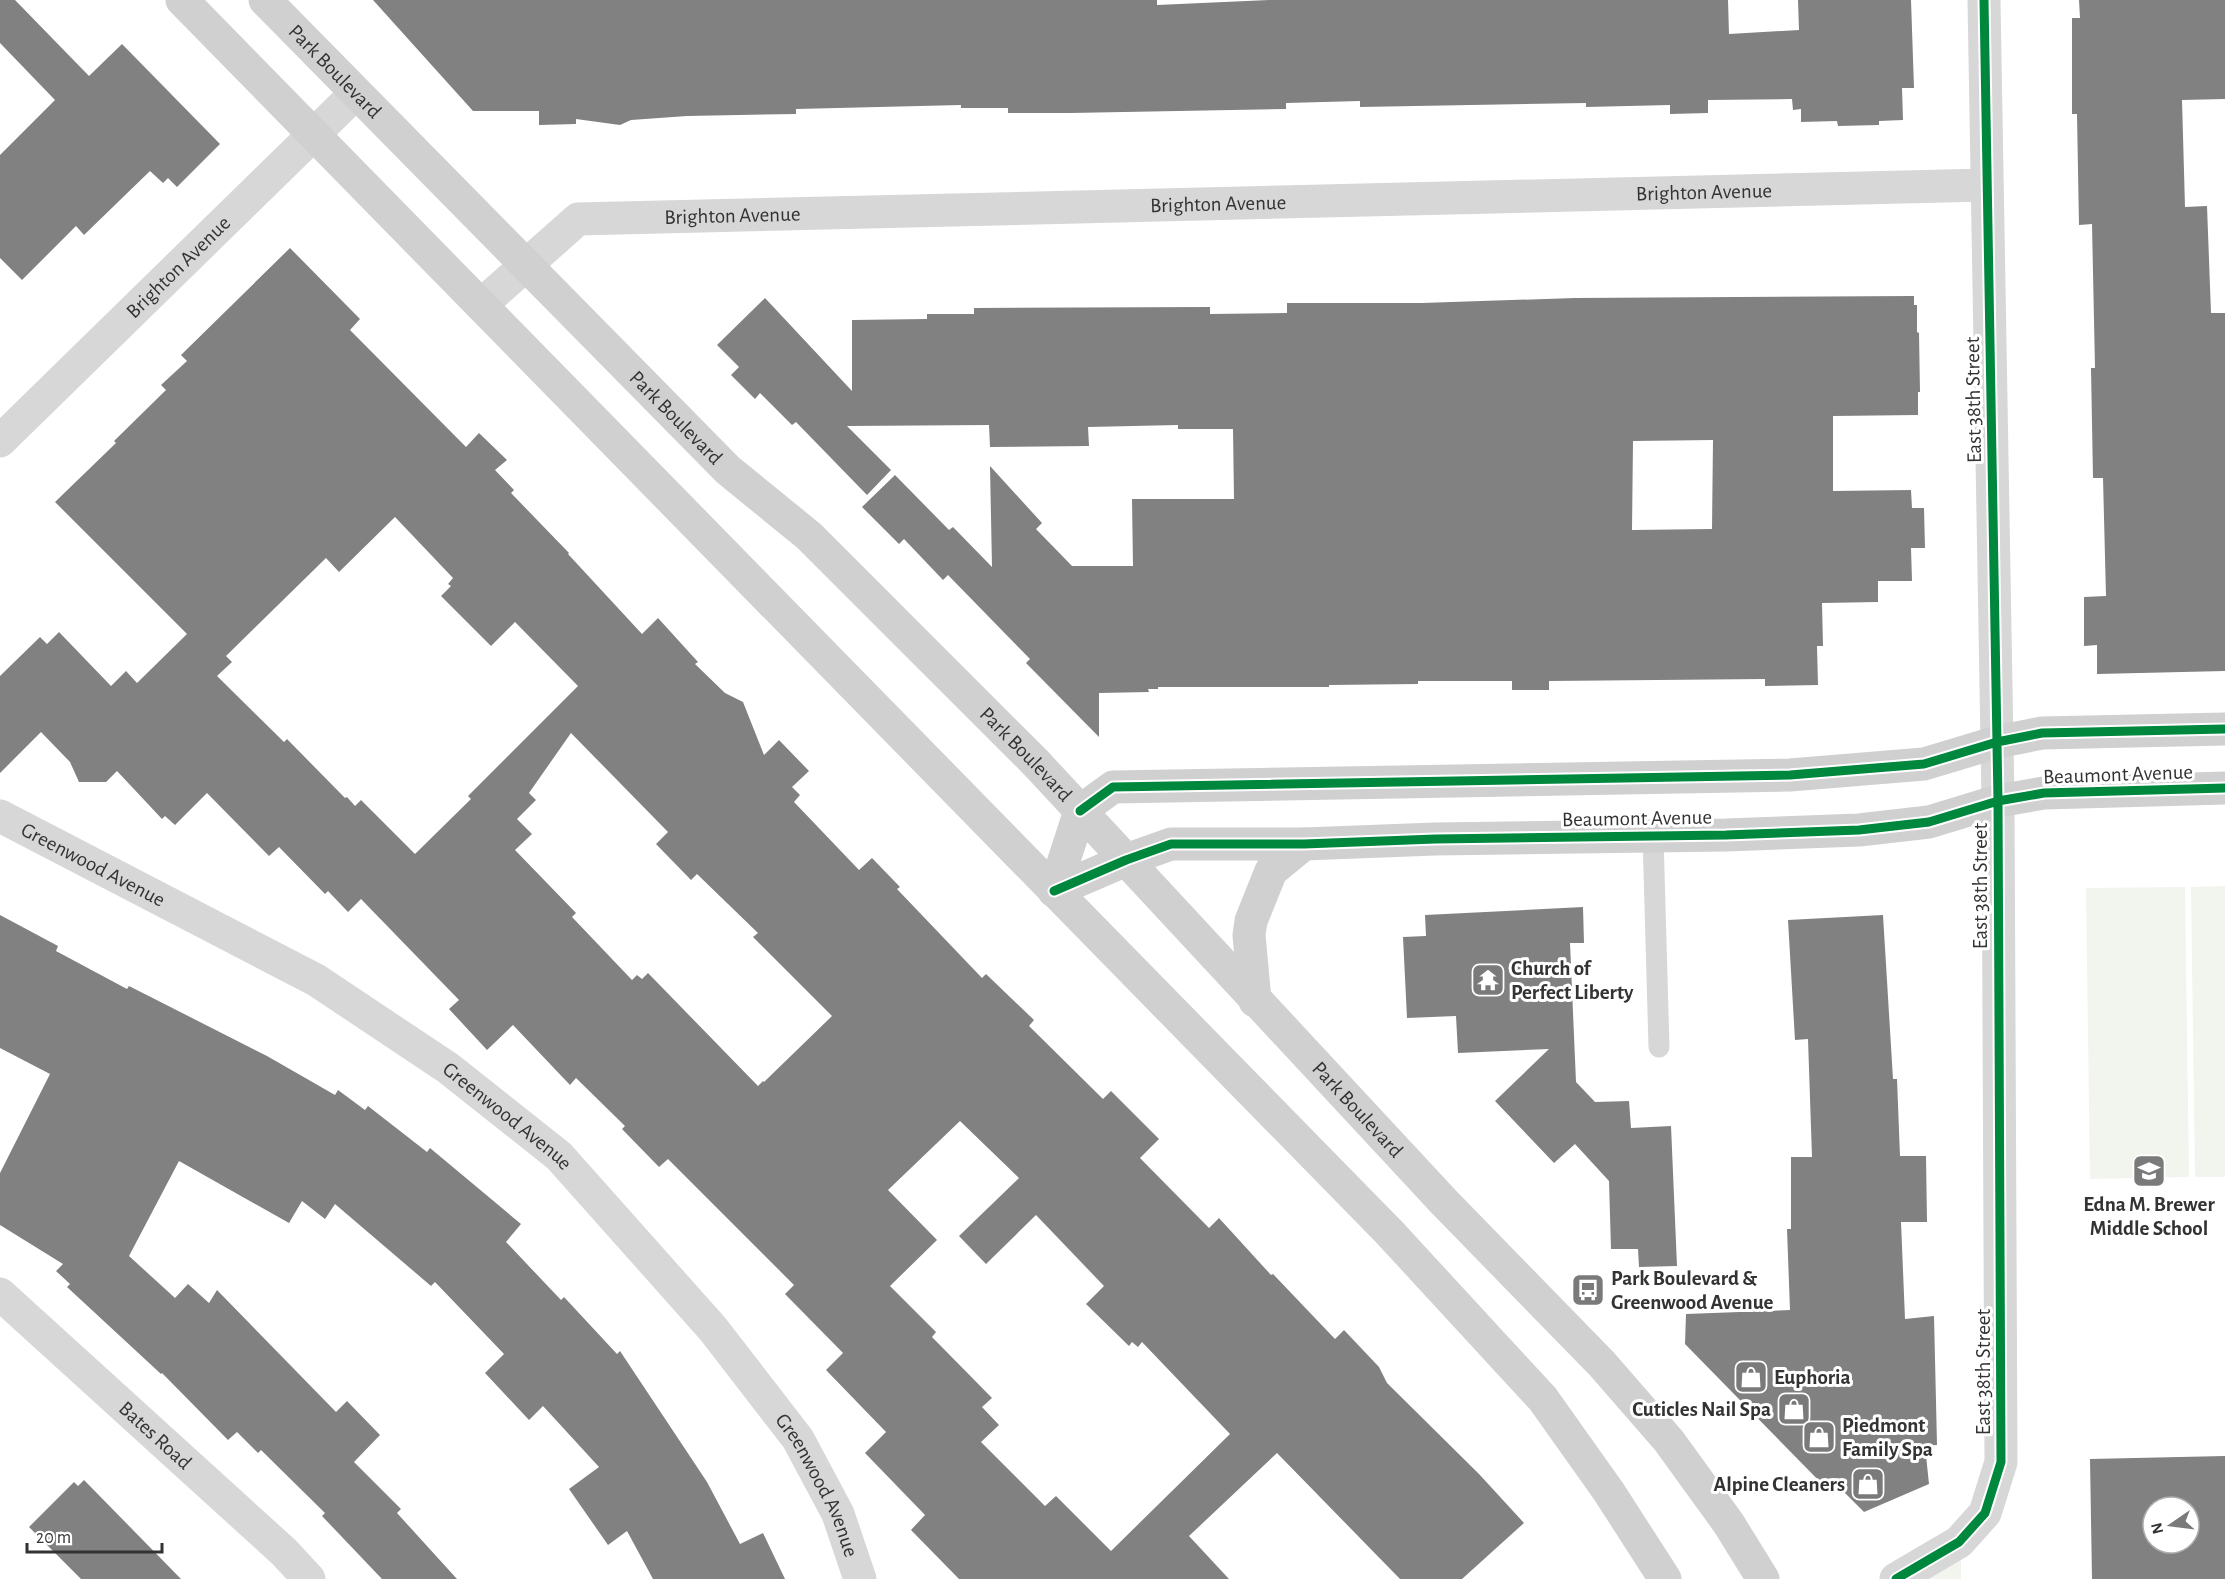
<svg xmlns="http://www.w3.org/2000/svg" width="2225" height="1579" font-family="'Alegreya Sans',sans-serif">
	<style>
		.green { fill: #f1f5ed }
		.building { fill: #818181; fill-rule: evenodd }
		.lines { fill: none; stroke-linecap: round; stroke-linejoin: round }
		.service { stroke: #d7d7d7; stroke-width: 21 }
		.minor { stroke: #d7d7d7; stroke-width: 33 }
		.secondary { stroke: #d0d0d0; stroke-width: 33 }
		.cycleway-casing { stroke: #fff; stroke-width: 13 }
		.cycleway { stroke: #00873e; stroke-width: 9 }
		.labels { text-anchor: middle; stroke-width: 6; stroke-linejoin: round; paint-order: stroke }
		.street-label { font-size: 21px; fill: #333; stroke: #fff }
		.poi-label { font-size: 21px; font-weight: bold; fill: #333; stroke: #fff; text-anchor: start }
	</style>
	<rect width="100%" height="100%" fill="#fff"/>
	<!-- green -->
	<path class="green" d="M 2225,886 L 2225,1177 L 2195,1177 L 2191,887 Z
		M 2185,887 L 2189,1177 L 2090,1179 L 2086,888 Z
		M 1961,1550 L 1961,1579 L 1898,1579 Z"/>
	<!-- building -->
	<path class="building" d="M 0,0 L 15,0 L 89,76 L 122,44 L 220,144 L 177,187 L 168,178 L 163,183 L 150,171 L 84,235 L 76,226 L 22,280 L 0,258 L 0,155 L 55,100 L 0,43 Z
		M 373,0 L 1157,0 L 1157,5 L 1269,0 L 1728,0 L 1729,34 L 1799,30 L 1798,0 L 1911,0 L 1914,88 L 1902,88 L 1903,120 L 1879,121 L 1879,125 L 1838,126 L 1837,121 L 1801,122 L 1801,109 L 1793,110 L 1792,99 L 1708,100 L 1708,113 L 1670,114 L 1670,105 L 1586,107 L 1586,103 L 1360,107 L 1360,101 L 1286,103 L 1286,109 L 1070,113 L 1008,113 L 1008,108 L 961,108 L 961,105 L 796,109 L 796,114 L 687,116 L 631,120 L 620,125 L 576,119 L 576,124 L 539,125 L 539,111 L 473,111 Z
		M 2079,0 L 2225,0 L 2225,99 L 2182,100 L 2185,207 L 2207,206 L 2211,313 L 2225,313 L 2225,671 L 2097,674 L 2097,645 L 2084,646 L 2084,597 L 2106,596 L 2103,478 L 2093,478 L 2091,368 L 2095,368 L 2092,224 L 2079,225 L 2077,114 L 2072,114 L 2072,18 L 2080,18 Z
		M 290,248 L 360,319 L 350,330 L 466,447 L 479,433 L 507,460 L 495,470 L 514,490 L 511,493 L 569,553 L 568,554 L 642,634 L 658,618 L 698,662 L 695,664 L 725,693 L 743,702 L 764,755 L 779,740 L 809,771 L 792,787 L 800,795 L 794,802 L 859,870 L 872,858 L 900,887 L 897,889 L 982,978 L 986,974 L 1034,1020 L 1029,1026 L 1103,1099 L 1111,1091 L 1159,1139 L 1140,1158 L 1209,1228 L 1219,1218 L 1271,1275 L 1273,1274 L 1335,1339 L 1344,1330 L 1379,1367 L 1387,1383 L 1479,1474 L 1524,1523 L 1462,1579 L 1400,1579 L 1277,1453 L 1189,1536 L 1229,1579 L 959,1579 L 911,1530 L 925,1515 L 865,1453 L 886,1432 L 826,1370 L 843,1353 L 785,1294 L 794,1285 L 668,1159 L 659,1167 L 622,1129 L 625,1126 L 576,1078 L 570,1085 L 513,1025 L 487,1050 L 449,1009 L 459,1000 L 361,899 L 348,912 L 328,891 L 325,894 L 279,847 L 269,856 L 207,793 L 175,825 L 165,816 L 162,819 L 117,771 L 106,782 L 79,782 L 70,762 L 41,732 L 0,773 L 0,676 L 40,637 L 47,644 L 59,632 L 111,686 L 126,671 L 137,683 L 187,634 L 55,502 L 116,443 L 114,441 L 166,390 L 161,385 L 187,361 L 181,355 ZM 395,517 L 453,578 L 448,584 L 451,586 L 441,596 L 491,646 L 515,622 L 578,686 L 468,796 L 471,799 L 415,854 L 361,800 L 355,806 L 347,797 L 345,798 L 287,739 L 284,742 L 217,676 L 232,662 L 226,656 L 326,558 L 339,572 ZM 571,733 L 668,832 L 656,844 L 691,880 L 697,874 L 758,933 L 753,937 L 832,1016 L 764,1082 L 763,1081 L 758,1086 L 648,973 L 642,979 L 637,975 L 632,980 L 572,917 L 576,913 L 515,850 L 532,834 L 517,819 L 536,800 L 529,793 ZM 960,1121 L 1019,1178 L 959,1236 L 986,1264 L 1036,1215 L 1104,1286 L 1086,1304 L 1129,1346 L 1132,1342 L 1138,1347 L 1142,1342 L 1230,1434 L 1111,1551 L 1056,1496 L 1045,1506 L 981,1442 L 999,1425 L 982,1407 L 992,1398 L 932,1337 L 936,1332 L 890,1286 L 937,1240 L 888,1190 Z
		M 1914,296 L 1914,305 L 1917,305 L 1917,332 L 1919,333 L 1920,392 L 1918,392 L 1918,415 L 1833,416 L 1833,491 L 1911,490 L 1912,508 L 1924,508 L 1925,548 L 1911,548 L 1912,581 L 1878,581 L 1878,602 L 1822,603 L 1823,646 L 1817,646 L 1818,685 L 1765,686 L 1765,679 L 1549,681 L 1549,690 L 1512,690 L 1512,681 L 1418,681 L 1418,684 L 1329,685 L 1329,687 L 1158,687 L 1158,689 L 1148,689 L 1149,692 L 1099,693 L 1099,737 L 1026,663 L 1030,659 L 948,575 L 943,580 L 904,539 L 899,544 L 862,507 L 895,475 L 949,530 L 953,527 L 992,567 L 990,466 L 1042,523 L 1036,529 L 1072,566 L 1133,566 L 1132,499 L 1234,499 L 1233,429 L 1178,429 L 1178,425 L 1088,427 L 1089,446 L 990,447 L 989,425 L 847,426 L 891,470 L 867,495 L 796,422 L 792,425 L 760,393 L 755,399 L 731,375 L 739,367 L 717,345 L 765,298 L 852,391 L 852,320 L 927,319 L 927,314 L 974,314 L 974,308 L 1210,307 L 1210,314 L 1287,313 L 1287,303 L 1422,303 L 1575,298 ZM 1713,440 L 1712,529 L 1632,530 L 1633,441 Z
		M 1583,907 L 1584,943 L 1570,943 L 1576,1082 L 1595,1102 L 1629,1101 L 1631,1128 L 1671,1126 L 1677,1266 L 1639,1267 L 1638,1249 L 1611,1249 L 1609,1181 L 1575,1144 L 1554,1163 L 1495,1101 L 1549,1049 L 1458,1053 L 1456,1016 L 1407,1018 L 1403,937 L 1426,936 L 1425,915 Z
		M 0,915 L 58,946 L 56,951 L 127,989 L 129,986 L 267,1056 L 335,1095 L 338,1090 L 365,1110 L 368,1106 L 427,1152 L 430,1148 L 521,1224 L 506,1242 L 561,1300 L 564,1297 L 617,1354 L 620,1351 L 707,1482 L 740,1544 L 763,1533 L 785,1579 L 653,1579 L 627,1531 L 608,1545 L 569,1489 L 599,1467 L 543,1406 L 529,1420 L 485,1373 L 504,1354 L 435,1282 L 431,1286 L 335,1204 L 325,1219 L 302,1201 L 289,1223 L 179,1161 L 129,1256 L 175,1298 L 188,1284 L 209,1303 L 217,1290 L 336,1412 L 347,1401 L 380,1435 L 354,1462 L 401,1509 L 397,1513 L 457,1579 L 382,1579 L 322,1516 L 325,1513 L 261,1450 L 258,1453 L 237,1432 L 228,1440 L 162,1373 L 161,1374 L 67,1287 L 70,1284 L 56,1271 L 63,1264 L 0,1225 L 0,1173 L 50,1074 L 0,1048 Z
		M 1883,915 L 1893,1079 L 1897,1079 L 1900,1156 L 1926,1156 L 1927,1222 L 1901,1222 L 1905,1319 L 1934,1316 L 1937,1445 L 1925,1446 L 1929,1484 L 1864,1512 L 1840,1488 L 1828,1490 L 1685,1344 L 1686,1314 L 1790,1310 L 1787,1229 L 1791,1229 L 1791,1157 L 1812,1157 L 1808,1039 L 1795,1040 L 1788,920 Z
		M 2225,1456 L 2225,1579 L 2092,1579 L 2090,1459 ZM 2153,1507 L 2189,1507 L 2189,1543 L 2153,1543 Z
		M 84,1480 L 181,1579 L 81,1579 L 29,1527 L 74,1482 L 78,1486 Z"/>
	<g class="lines">
		<!-- service -->
		<path class="service" d="M 1653,836 L 1659,1047"/>
		<!-- minor -->
		<g class="minor">
			<path id="s1" d="M 481,305 L 578,219 L 1987,185"/>
			<path id="s2" d="M 0,441 L 356,93"/>
			<path id="s3" d="M 0,816 L 316,980 L 448,1068 L 559,1156 L 713,1329 L 798,1439 L 838,1514 L 860,1579"/>
			<path id="s4" d="M 0,1294 L 284,1552 L 309,1579"/>
			<path d="M 1896,1579 L 1959,1542 L 1985,1513 L 2001,1462 L 1998,801 L 1984,0"/>
		</g>
		<!-- secondary -->
		<g class="secondary">
			<path d="M 182,0 L 1389,1232 L 1543,1399 L 1609,1492 L 1665,1579"/>
			<path id="s5" d="M 265,0 L 728,470 L 809,536 L 1036,763 L 1444,1202 L 1602,1364 L 1669,1441 L 1729,1524 L 1763,1579"/>
			<path d="M 1054,891 L 1080,811 L 1113,787 L 1790,775 L 1924,764 L 1997,742 L 2042,733 L 2225,729"/>
			<path d="M 1054,891 L 1126,860 L 1171,844 L 1304,844 L 1435,839 L 1726,835 L 1859,830 L 1929,822 L 1998,801 L 2044,793 L 2225,788"/>
			<path d="M 1255,1001 L 1249,935 L 1251,921 L 1271,871 L 1304,844"/>
		</g>
		<defs>
			<path id="cycleway" d="M 1080,811 L 1113,787 L 1790,775 L 1924,764 L 1997,742 L 2042,733 L 2225,729
				M 1054,891 L 1126,860 L 1171,844 L 1304,844 L 1435,839 L 1726,835 L 1859,830 L 1929,822 L 1998,801 L 2044,793 L 2225,788
				M 1896,1579 L 1959,1542 L 1985,1513 L 2001,1462 L 1998,801 L 1984,0"/>
		</defs>
		<!-- cycleway casing -->
		<use href="#cycleway" class="cycleway-casing"/>
		<!-- cycleway -->
		<use href="#cycleway" class="cycleway"/>
	</g>
	<!-- icons -->
	<defs>
		<symbol id="temple-square" viewBox="-11 -11 22 22"><rect x="-9" y="-9" width="18" height="18" rx="4" fill="#7a7a7a" stroke="#fff"/><path d="M0-6L5-2H3V0L6.5 2.5H4V6H1.5V3h-3V6H-4V2.5H-6.5L-3 0V-2H-5Z" fill="#fff"/></symbol>
		<symbol id="school-square" viewBox="-11 -11 22 22"><rect x="-9" y="-9" width="18" height="18" rx="4" fill="#7a7a7a" stroke="#fff"/><path d="M0-5L7-2L0 1L-7-2ZM-4 1L0 2.5L4 1V4Q0 6-4 4Z" fill="#fff"/></symbol>
		<symbol id="bus-square" viewBox="-11 -11 22 22"><rect x="-9" y="-9" width="18" height="18" rx="4" fill="#7a7a7a" stroke="#fff"/><path d="M-5-6H5V4H4V6H2V4H-2V6H-4V4H-5ZM-3.5-4V0h7V-4ZM-3.5 1.2v1.5H-2V1.2ZM2 1.2v1.5H3.5V1.2Z" fill="#fff"/></symbol>
		<symbol id="shop-square" viewBox="-11 -11 22 22"><rect x="-9" y="-9" width="18" height="18" rx="4" fill="#7a7a7a" stroke="#fff"/><path d="M-5-2.5h2.3a2.7 3.5 0 0 1 5.4 0H5L5.5 6h-11ZM-1.5-2.5h3a1.5 2.3 0 0 0-3 0Z" fill="#fff"/></symbol>
	</defs>
	<g fill-rule="evenodd">
		<use href="#temple-square" x="1469" y="961" width="38" height="38"/>
		<use href="#school-square" x="2130" y="1152" width="38" height="38"/>
		<use href="#bus-square" x="1569" y="1271" width="38" height="38"/>
		<use href="#shop-square" x="1732" y="1358" width="38" height="38"/>
		<use href="#shop-square" x="1775" y="1390" width="38" height="38"/>
		<use href="#shop-square" x="1800" y="1418" width="38" height="38"/>
		<use href="#shop-square" x="1849" y="1465" width="38" height="38"/>
	</g>
	<g class="labels">
		<!-- street labels -->
		<g class="street-label">
			<text dy="7" stroke="none"><textPath href="#s5" startOffset="100">Park Boulevard</textPath></text>
			<text dy="7" stroke="none"><textPath href="#s1" startOffset="1256">Brighton Avenue</textPath></text>
			<text dy="7" stroke="none"><textPath href="#s1" startOffset="770">Brighton Avenue</textPath></text>
			<text dy="7" stroke="none"><textPath href="#s1" startOffset="284">Brighton Avenue</textPath></text>
			<text dy="7" stroke="none"><textPath href="#s2" startOffset="249">Brighton Avenue</textPath></text>
			<text transform="translate(1973 400) rotate(-91)" y="7">East 38th Street</text>
			<text dy="7" stroke="none"><textPath href="#s5" startOffset="586">Park Boulevard</textPath></text>
			<text dy="7" stroke="none"><textPath href="#s5" startOffset="1072">Park Boulevard</textPath></text>
			<text transform="translate(2118 774) rotate(-2)" y="7">Beaumont Avenue</text>
			<text transform="translate(1637 818) rotate(-1)" y="7">Beaumont Avenue</text>
			<text dy="7" stroke="none"><textPath href="#s3" startOffset="105">Greenwood Avenue</textPath></text>
			<text transform="translate(1980 886) rotate(-90)" y="7">East 38th Street</text>
			<text dy="7" stroke="none"><textPath href="#s5" startOffset="1558">Park Boulevard</textPath></text>
			<text dy="7" stroke="none"><textPath href="#s3" startOffset="591">Greenwood Avenue</textPath></text>
			<text transform="translate(1983 1372) rotate(-90)" y="7">East 38th Street</text>
			<text dy="7" stroke="none"><textPath href="#s4" startOffset="210">Bates Road</textPath></text>
			<text dy="7" stroke="none"><textPath href="#s3" startOffset="1077">Greenwood Avenue</textPath></text>
		</g>
		<!-- poi labels -->
		<g class="poi-label">
			<text x="1511" y="975">Church of<tspan x="1511" dy="24">Perfect Liberty</tspan></text>
			<text x="2149" y="1211" text-anchor="middle">Edna M. Brewer<tspan x="2149" dy="24">Middle School</tspan></text>
			<text x="1611" y="1285">Park Boulevard &amp;<tspan x="1611" dy="24">Greenwood Avenue</tspan></text>
			<text x="1774" y="1384">Euphoria</text>
			<text x="1771" y="1416" text-anchor="end">Cuticles Nail Spa</text>
			<text x="1842" y="1432">Piedmont<tspan x="1842" dy="24">Family Spa</tspan></text>
			<text x="1845" y="1491" text-anchor="end">Alpine Cleaners</text>
		</g>
	</g>
	<!-- north arrow -->
	<g transform="translate(2171 1525) rotate(256)"><circle r="28" fill="#ffffff" stroke="#adadad" stroke-width="1.5"/>
	<path d="M0-4.5L10 22L0 15L-10 22Z" fill="#7a7a7a"/>
	<text y="-9" font-size="16" font-weight="bold" text-anchor="middle" fill="#333333">N</text>
	</g>
	<!-- scale -->
	<path d="M27 1543v9h135v-9" fill="none" stroke="#333333" stroke-width="3"/>
	<text x="36" y="1543" font-size="18" fill="#333333" stroke="#ffffff" stroke-width="4.5" paint-order="stroke">20 m</text>
</svg>
